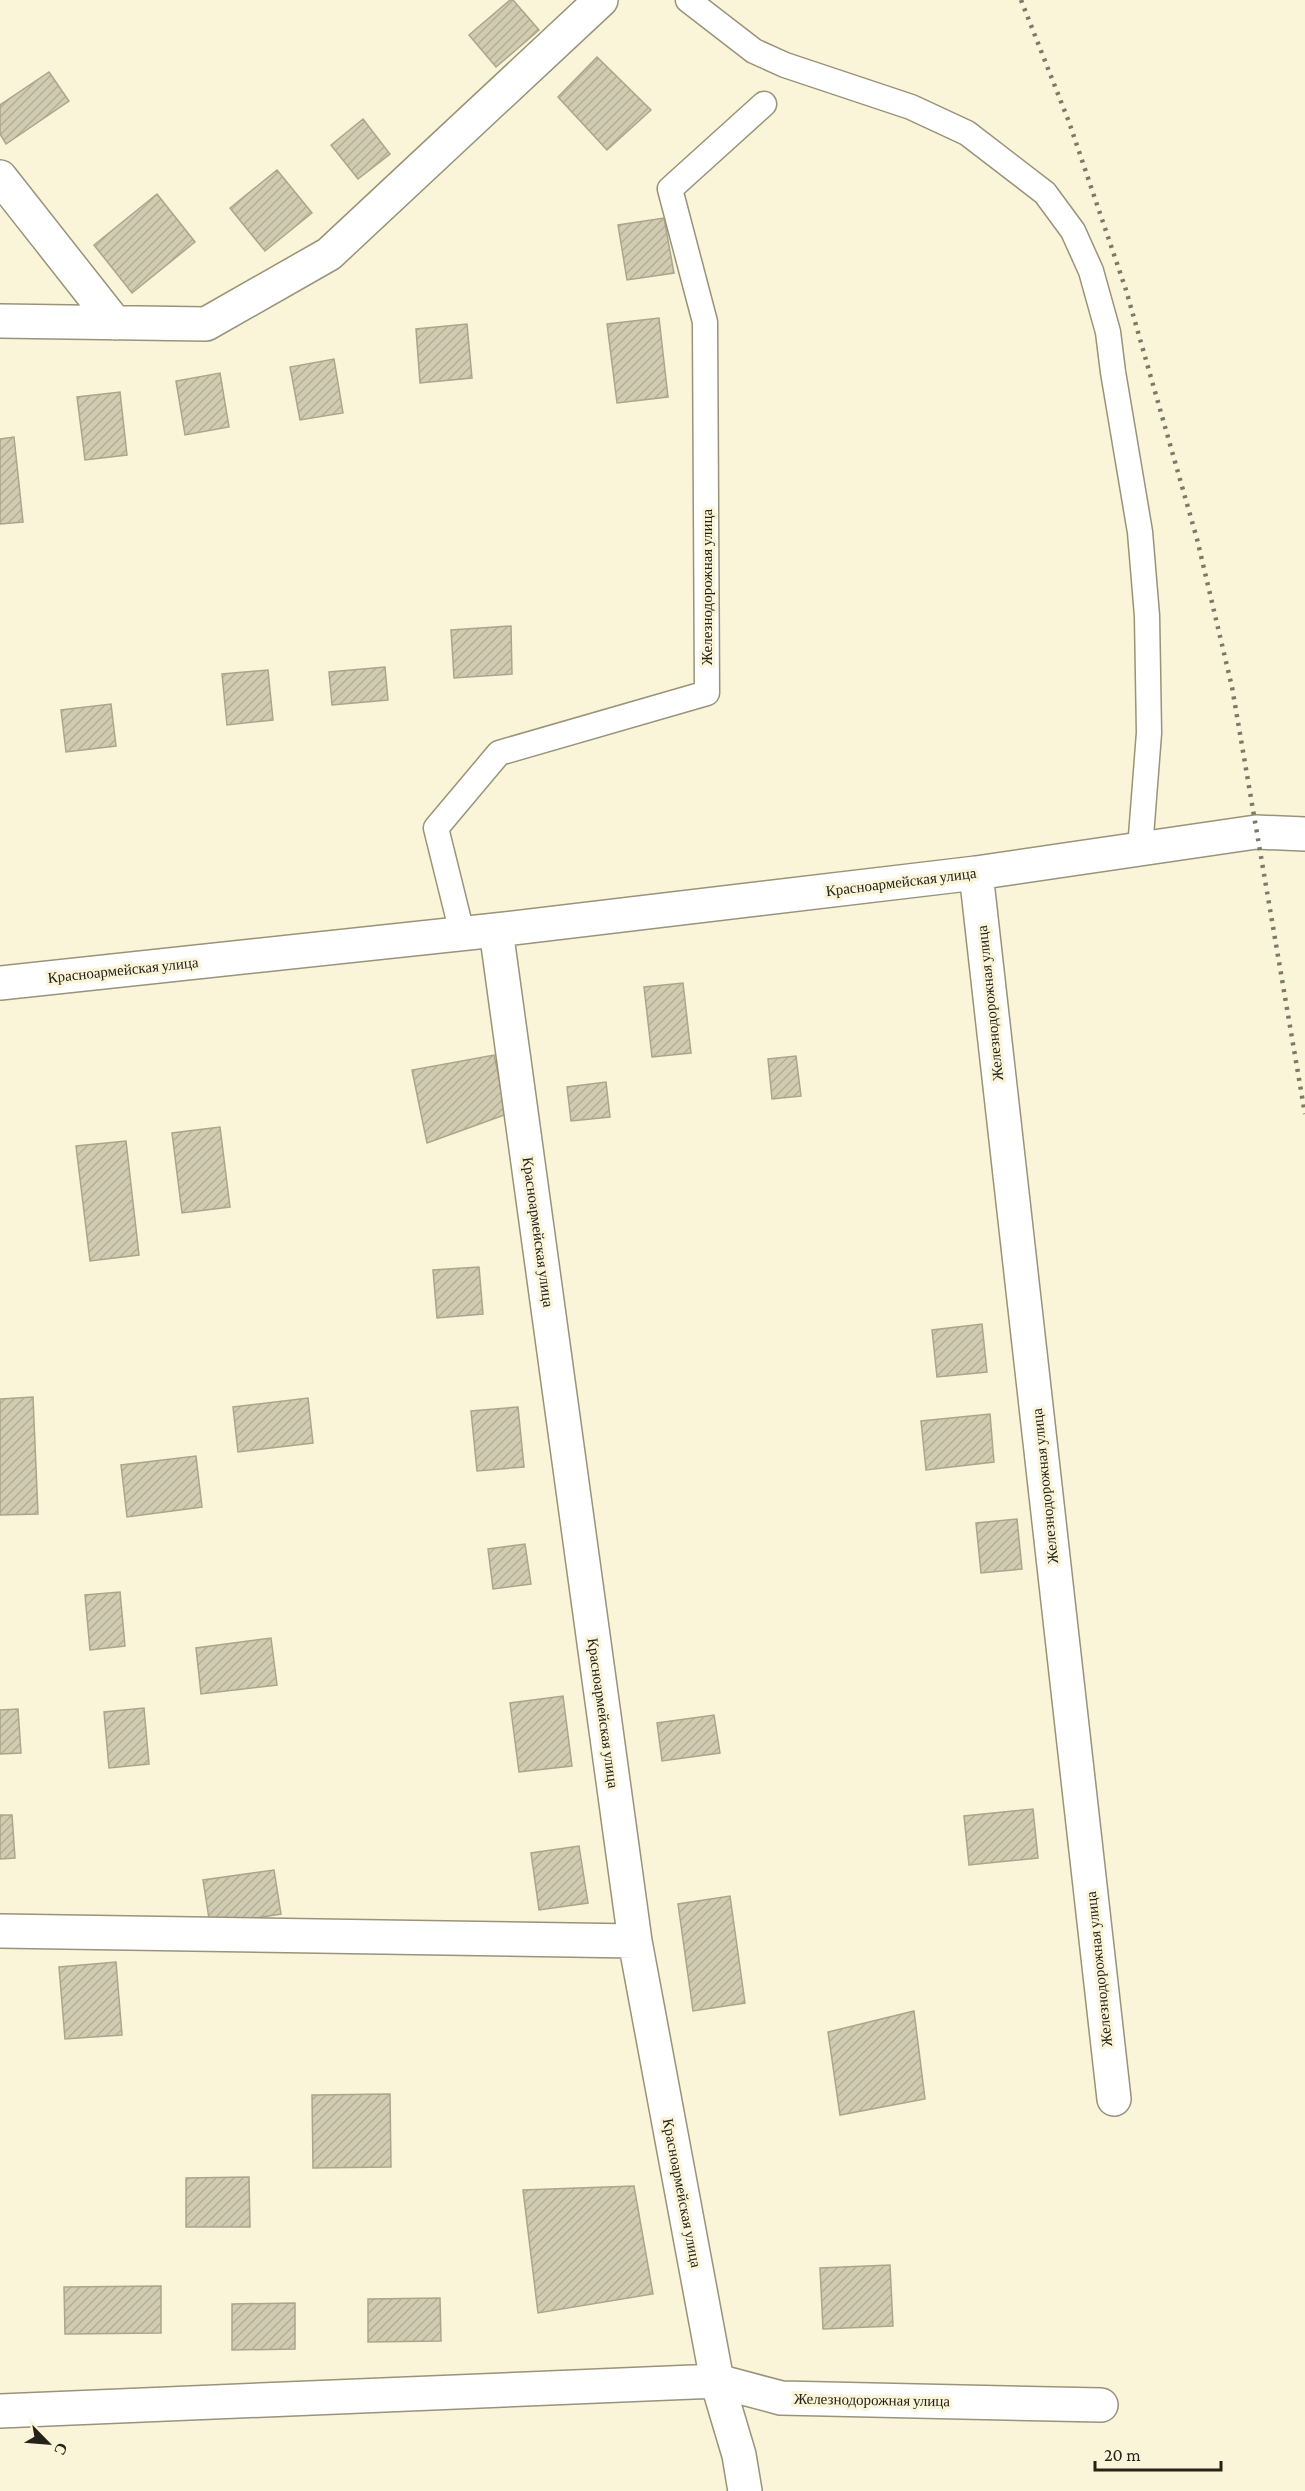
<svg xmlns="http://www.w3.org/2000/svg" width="1305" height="2491" font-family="'Crimson Pro',serif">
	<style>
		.building { fill: url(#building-hatch); stroke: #aba58c; stroke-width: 1.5 }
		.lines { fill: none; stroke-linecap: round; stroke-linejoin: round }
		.lane-casing { stroke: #98937a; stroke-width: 27 }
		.street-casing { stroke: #98937a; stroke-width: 36 }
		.lane { stroke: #fff; stroke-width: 24 }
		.street { stroke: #fff; stroke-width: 33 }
		.rail { stroke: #7d7968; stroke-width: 4.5; stroke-dasharray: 3 6; stroke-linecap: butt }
		.labels { text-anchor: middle; stroke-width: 6; stroke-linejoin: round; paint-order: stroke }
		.street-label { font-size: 15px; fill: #252319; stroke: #faf4d9 }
	</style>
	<defs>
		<pattern id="building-hatch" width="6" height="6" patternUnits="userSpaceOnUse" patternTransform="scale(1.5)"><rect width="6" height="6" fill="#d1cbb1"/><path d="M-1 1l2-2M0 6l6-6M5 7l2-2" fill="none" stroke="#b3ae98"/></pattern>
	</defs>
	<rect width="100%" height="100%" fill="#faf4d9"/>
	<!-- building -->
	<path class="building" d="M 510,0 L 513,0 L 539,30 L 496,67 L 469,35 Z
		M 597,57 L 651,110 L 607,150 L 558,97 Z
		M 49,72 L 69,101 L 6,144 L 0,134 L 0,105 Z
		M 363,119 L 390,154 L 358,179 L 331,145 Z
		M 277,170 L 312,213 L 265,251 L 230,208 Z
		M 157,194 L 195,242 L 132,293 L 94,245 Z
		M 664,218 L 674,273 L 627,280 L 618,225 Z
		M 659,318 L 668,397 L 617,403 L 607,324 Z
		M 467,324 L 472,378 L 420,383 L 416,329 Z
		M 334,359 L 343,413 L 300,420 L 290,367 Z
		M 220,373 L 229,427 L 185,435 L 176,381 Z
		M 120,392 L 127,455 L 85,460 L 77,397 Z
		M 14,437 L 23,522 L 0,524 L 0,439 Z
		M 511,626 L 512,674 L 454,678 L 451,630 Z
		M 385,667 L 388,700 L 332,705 L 329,672 Z
		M 268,670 L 273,720 L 227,725 L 222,674 Z
		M 111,704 L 116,746 L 66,752 L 61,710 Z
		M 683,983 L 691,1053 L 652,1057 L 644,987 Z
		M 494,1055 L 507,1114 L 427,1143 L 412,1070 Z
		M 796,1056 L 801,1096 L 772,1099 L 768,1059 Z
		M 606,1082 L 610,1117 L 571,1121 L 567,1087 Z
		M 220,1127 L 230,1207 L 182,1213 L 172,1133 Z
		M 126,1141 L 139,1255 L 90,1261 L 76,1146 Z
		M 479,1267 L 483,1314 L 437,1318 L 433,1270 Z
		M 982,1324 L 987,1372 L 937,1377 L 932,1330 Z
		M 33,1397 L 38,1514 L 0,1515 L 0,1399 Z
		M 308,1398 L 313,1443 L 238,1452 L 233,1407 Z
		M 518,1407 L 524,1467 L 477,1471 L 471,1411 Z
		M 990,1414 L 994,1462 L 926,1470 L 921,1421 Z
		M 196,1456 L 202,1507 L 127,1517 L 121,1465 Z
		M 1017,1519 L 1022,1569 L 981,1573 L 976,1523 Z
		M 525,1544 L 531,1584 L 493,1589 L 488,1549 Z
		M 120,1592 L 125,1646 L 90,1650 L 85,1595 Z
		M 271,1638 L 277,1685 L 201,1694 L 196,1648 Z
		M 563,1696 L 572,1766 L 519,1772 L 510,1703 Z
		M 144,1708 L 149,1764 L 109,1768 L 104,1712 Z
		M 18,1709 L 21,1753 L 0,1754 L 0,1710 Z
		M 714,1715 L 720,1753 L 662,1761 L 657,1723 Z
		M 1033,1809 L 1038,1858 L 969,1865 L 964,1816 Z
		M 0,1815 L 12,1815 L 15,1858 L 0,1859 Z
		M 579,1846 L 588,1903 L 539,1910 L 531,1853 Z
		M 274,1870 L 281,1914 L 210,1925 L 203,1880 Z
		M 730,1896 L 745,2003 L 693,2011 L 678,1904 Z
		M 116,1962 L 122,2035 L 65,2039 L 59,1967 Z
		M 914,2011 L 925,2099 L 840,2115 L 828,2032 Z
		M 390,2094 L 391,2167 L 313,2168 L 312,2095 Z
		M 249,2177 L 250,2227 L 186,2227 L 186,2178 Z
		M 634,2186 L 653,2294 L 538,2313 L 523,2190 Z
		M 890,2265 L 893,2326 L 823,2329 L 820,2268 Z
		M 161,2286 L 161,2333 L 65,2334 L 64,2287 Z
		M 440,2298 L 441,2341 L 368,2342 L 368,2299 Z
		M 295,2303 L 295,2349 L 232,2350 L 232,2304 Z"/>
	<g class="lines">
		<defs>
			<path id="lane" d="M 688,0 L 754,51 L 785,65 L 911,107 L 967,133 L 1045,193 L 1073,231 L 1091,271 L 1108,332 L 1113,372 L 1140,532 L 1147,616 L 1149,733 L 1140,849
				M 462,933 L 436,828 L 499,753 L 707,693 L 705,322 L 670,189 L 764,104"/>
			<path id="street" d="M 0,177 L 115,323
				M 0,321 L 206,324 L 329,254 L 601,0
				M 976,873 L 1114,2099
				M 496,930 L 635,1941 L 717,2381 L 739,2455 L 745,2491
				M 0,983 L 496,930 L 976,873 L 1256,832 L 1305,834
				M 0,1931 L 635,1941
				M 0,2411 L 717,2381 L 781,2398 L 1101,2405"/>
		</defs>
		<!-- lane casing -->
		<use href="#lane" class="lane-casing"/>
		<!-- street casing -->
		<use href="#street" class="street-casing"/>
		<!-- lane -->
		<use href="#lane" class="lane"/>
		<!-- street -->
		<use href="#street" class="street"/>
		<!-- rail -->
		<path class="rail" d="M 1021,0 L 1069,122 L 1126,290 L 1197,539 L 1232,687 L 1305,1114"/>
	</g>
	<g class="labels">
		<!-- street labels -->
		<g class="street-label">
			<text transform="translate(707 587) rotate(-90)" y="5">Железнодорожная улица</text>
			<text transform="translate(901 882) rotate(-7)" y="5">Красноармейская улица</text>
			<text transform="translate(123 970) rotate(-6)" y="5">Красноармейская улица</text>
			<text transform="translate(990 1003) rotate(-96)" y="5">Железнодорожная улица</text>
			<text transform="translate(538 1232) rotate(82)" y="5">Красноармейская улица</text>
			<text transform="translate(1045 1486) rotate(-96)" y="5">Железнодорожная улица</text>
			<text transform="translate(603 1713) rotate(82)" y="5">Красноармейская улица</text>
			<text transform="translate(1099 1969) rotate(-96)" y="5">Железнодорожная улица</text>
			<text transform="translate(682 2193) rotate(79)" y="5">Красноармейская улица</text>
			<text transform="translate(872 2400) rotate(1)" y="5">Железнодорожная улица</text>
		</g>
	</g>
	<!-- north arrow -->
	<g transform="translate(48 2443) rotate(115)" stroke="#faf4d9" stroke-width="4.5" paint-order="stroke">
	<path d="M0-4.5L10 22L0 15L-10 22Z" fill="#252319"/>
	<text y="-9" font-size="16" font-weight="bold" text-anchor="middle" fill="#252319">С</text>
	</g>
	<!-- scale -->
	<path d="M1095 2461v9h126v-9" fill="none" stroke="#252319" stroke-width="3"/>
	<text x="1104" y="2461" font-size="18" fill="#252319" stroke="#faf4d9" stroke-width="4.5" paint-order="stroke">20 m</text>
</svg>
